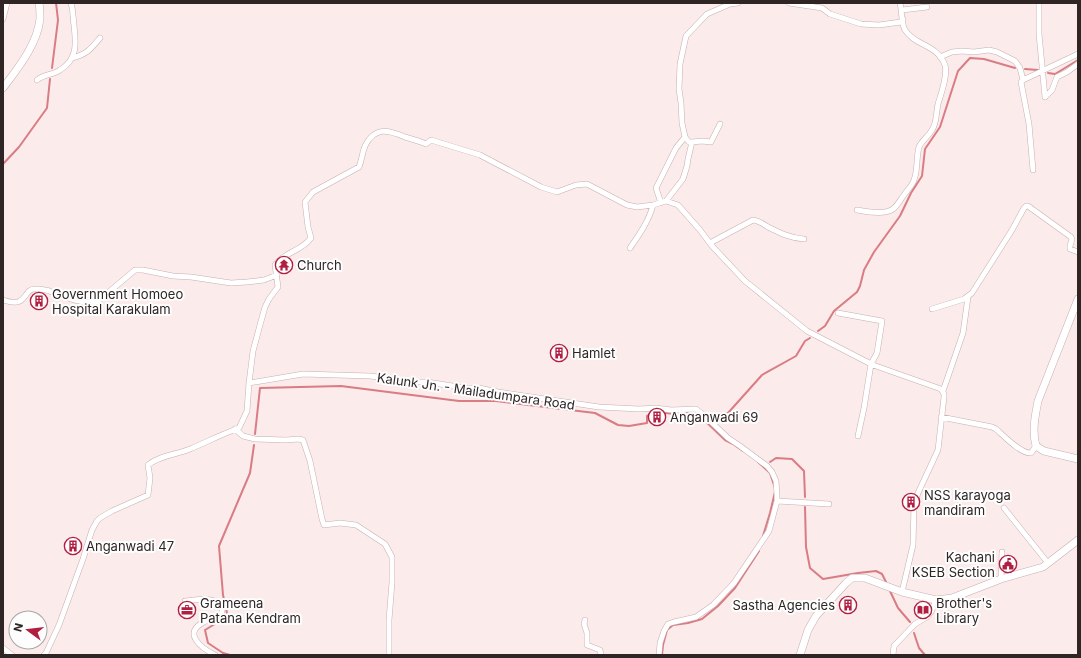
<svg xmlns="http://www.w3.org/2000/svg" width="1081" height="658" font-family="Inter,sans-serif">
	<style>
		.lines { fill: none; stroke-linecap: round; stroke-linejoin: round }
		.stream { stroke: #d97c84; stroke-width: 2 }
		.street-casing { stroke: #c9afb0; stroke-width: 6 }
		.secondary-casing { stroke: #c9afb0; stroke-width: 8 }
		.street { stroke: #fff; stroke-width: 5 }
		.secondary { stroke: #fff; stroke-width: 7 }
		.labels { text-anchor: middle; stroke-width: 4; stroke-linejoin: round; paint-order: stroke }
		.poi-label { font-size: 13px; fill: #2f2525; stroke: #fdfdfd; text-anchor: start }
		.street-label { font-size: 13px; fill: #2f2525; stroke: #fdfdfd }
	</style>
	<rect width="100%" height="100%" fill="#fbebeb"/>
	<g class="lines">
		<!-- stream -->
		<path class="stream" d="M 52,68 L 58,20 L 56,3
			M 1025,69 L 1038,70
			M 1048,73 L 1055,74 L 1078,60
			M 3,164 L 19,147 L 47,108 L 50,79
			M 818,331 L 825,326 L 834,311 L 857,292 L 860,286 L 864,270 L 874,252 L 900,216 L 911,193 L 922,176 L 925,149 L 940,127 L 958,71 L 970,58 L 984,59 L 1015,68
			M 715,418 L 728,413 L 762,375 L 796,356 L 805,341 L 810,338
			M 255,434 L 260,388 L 341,386 L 459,401 L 496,401 L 595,413 L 618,425 L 629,426 L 647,423 L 647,416 L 655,412 L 675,414 L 689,413 L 701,417 L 725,440 L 733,444 L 743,451
			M 758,462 L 770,473 L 775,488
			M 770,462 L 776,458 L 792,459 L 804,471 L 805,497
			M 805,507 L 806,547 L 810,568 L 823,579 L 858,573 L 876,571 L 882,574 L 886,582
			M 763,536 L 770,513 L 775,492
			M 890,591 L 898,608 L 910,622
			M 914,633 L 919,648 L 925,655
			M 230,655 L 223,653 L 208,643 L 205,630 L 223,619 L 227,613 L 223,595 L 219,546 L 250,473 L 254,445
			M 662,655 L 663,645 L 667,630 L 673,625 L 688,623 L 702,619 L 718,606 L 735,588 L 759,551"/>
		<defs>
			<path id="street" d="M 789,3 L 822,8 L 830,14 L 861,24 L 879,25 L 901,22 L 903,19
				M 1039,3 L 1039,34 L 1045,97
				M 902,10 L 927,7
				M 3,19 L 7,3
				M 940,57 L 952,52 L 962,51 L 974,52 L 989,50 L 997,52 L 1015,61 L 1020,68 L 1023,80
				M 72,58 C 87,54 90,50 100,38
				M 37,80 C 44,74 53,75 60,70 C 78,59 76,43 74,25 C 73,22 74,19 73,16 C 73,11 72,7 71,3
				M 1045,97 L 1052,90 L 1057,77 L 1067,72 L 1078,64
				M 685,137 L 689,142 L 692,142 L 702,141 L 711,142 L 720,124
				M 1033,170 L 1029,124 L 1021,82 L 1023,80 L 1078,54
				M 666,201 L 683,179 L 687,166 L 688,159 L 692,142
				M 661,203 L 656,188 L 676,148 L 685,137 L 682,123 L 681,103 L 679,89 L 680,64 L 686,36 L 707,14 L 730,4 L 738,3
				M 857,210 C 867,212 885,215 893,209 C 898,205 900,200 904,195 C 907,190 912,186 914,180 C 918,170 916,158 919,147 C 922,140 928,137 932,130 C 937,123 936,113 938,104 C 941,94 948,75 945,65 C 937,44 915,46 905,30 C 901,23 902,11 900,3
				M 710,243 L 753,220 C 760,221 763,224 768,227 C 780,233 790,238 804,239
				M 630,248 C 639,235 649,221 653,205
				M 3,300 C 29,309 22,289 35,289 C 38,289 42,289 45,290 C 49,290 53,293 57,294 C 70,299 83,304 97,302 L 135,270 L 143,270 L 173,276 L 191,277 L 231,283 L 247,282 L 264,280 L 277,275
				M 932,309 L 964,299 L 972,293 L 1012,230 L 1024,208 L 1026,206 L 1028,206 L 1071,237 L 1072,239 L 1070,246 L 1070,249 L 1078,252
				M 838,313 L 882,321 L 877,353 L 871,364 L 864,408 L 858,436
				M 249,383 L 303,374 L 370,376 L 393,379 L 407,382 L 427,382 L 465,388 L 479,388 L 498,392 L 599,407 L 639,409 L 656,408 L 671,410 L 696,409 L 705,416 L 728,438 L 740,446 L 767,466 L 772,472 L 776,481 L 777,494 L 777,501 L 769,531 L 734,583 L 713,605 L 696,617 L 674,622 L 668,624 L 664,631 L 660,643 L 659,655
				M 943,391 L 963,333 L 968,297
				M 941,417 L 992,427 L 996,429 C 1004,436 1021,454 1031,453 L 1036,446
				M 235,429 L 243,436 L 255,439 L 286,440 L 298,439 L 303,440 L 310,461 L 322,519 L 324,525 L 340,523 L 356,525 L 385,544 L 392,557 L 392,582 L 389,620 L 389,655
				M 777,501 L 829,504
				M 1004,508 L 1048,563
				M 1001,579 L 1002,552
				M 185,601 C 197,600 212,596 222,605 C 222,608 223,612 221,614 C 218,619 209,619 204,622 C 182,633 201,648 215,655
				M 585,620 L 584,624 L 587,633 L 587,645 L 600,650 L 601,655
				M 3,648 L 12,655
				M 44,655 L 46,653 L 59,625 L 83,559 L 92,530 L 97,521 L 100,518 L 112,511 L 148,495 L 150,478 L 148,465 C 160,455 176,455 190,449 C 207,442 222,434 239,428 L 247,411 L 249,383 L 253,351 L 260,325 L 265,307 L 269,299 L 278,287 L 275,265 C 284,252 302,251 311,238 L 308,227 L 305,202 L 313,192 L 359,167 C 362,160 362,153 365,146 C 375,126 388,130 405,137 C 412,139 419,141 426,144 L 431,140 L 480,155 L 541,187 L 557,192 L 576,185 L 587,184 L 627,205 L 637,207 L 653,205 L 666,201 L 678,205 L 700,230 L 712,246 L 745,281 L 807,331 L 873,365 L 941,389 L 944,394 L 944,397 L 938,450 L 918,493 L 914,505 L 913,545 L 902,592
				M 893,655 L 894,646 L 915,624 L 927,617 L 931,612 L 936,600"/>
			<path id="secondary" d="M 3,88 C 18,68 37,45 40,19 C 40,14 40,8 39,3
				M 1078,299 L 1038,401 C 1035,416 1032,431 1036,446 L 1044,451 L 1078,459
				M 800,655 L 808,630 L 816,616 L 846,583 L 852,578 L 865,578 L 902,592 L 936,600 L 952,598 L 1001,579 L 1043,567 L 1078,540"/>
		</defs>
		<!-- street casing -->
		<use href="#street" class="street-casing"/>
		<!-- secondary casing -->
		<use href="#secondary" class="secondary-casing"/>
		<!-- street -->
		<use href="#street" class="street"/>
		<!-- secondary -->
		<use href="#secondary" class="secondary"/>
	</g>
	<!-- icons -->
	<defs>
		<symbol id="temple-ring" viewBox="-11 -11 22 22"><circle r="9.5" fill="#fdfdfd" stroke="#b11e3f" stroke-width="1.5"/><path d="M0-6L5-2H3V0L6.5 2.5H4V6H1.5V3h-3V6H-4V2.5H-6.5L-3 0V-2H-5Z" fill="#b11e3f"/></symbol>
		<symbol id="building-ring" viewBox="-11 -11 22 22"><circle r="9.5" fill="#fdfdfd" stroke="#b11e3f" stroke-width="1.5"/><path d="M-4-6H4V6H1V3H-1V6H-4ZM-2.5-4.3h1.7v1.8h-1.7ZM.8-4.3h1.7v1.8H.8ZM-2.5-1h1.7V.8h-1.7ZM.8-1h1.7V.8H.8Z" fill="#b11e3f"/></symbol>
		<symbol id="civic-ring" viewBox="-11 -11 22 22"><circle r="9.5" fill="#fdfdfd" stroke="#b11e3f" stroke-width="1.5"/><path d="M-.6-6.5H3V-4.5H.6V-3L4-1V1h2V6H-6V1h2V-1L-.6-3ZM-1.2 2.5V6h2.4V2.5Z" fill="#b11e3f"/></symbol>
		<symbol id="office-ring" viewBox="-11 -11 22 22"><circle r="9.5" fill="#fdfdfd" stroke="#b11e3f" stroke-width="1.5"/><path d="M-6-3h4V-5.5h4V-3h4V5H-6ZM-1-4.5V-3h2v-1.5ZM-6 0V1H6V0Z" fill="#b11e3f"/></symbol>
		<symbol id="library-ring" viewBox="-11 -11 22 22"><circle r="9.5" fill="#fdfdfd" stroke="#b11e3f" stroke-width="1.5"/><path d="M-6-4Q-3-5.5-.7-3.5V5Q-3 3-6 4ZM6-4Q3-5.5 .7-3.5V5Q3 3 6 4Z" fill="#b11e3f"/></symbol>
	</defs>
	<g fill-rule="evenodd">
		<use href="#temple-ring" x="274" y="255" width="20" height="20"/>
		<use href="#building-ring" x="29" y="291" width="20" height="20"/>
		<use href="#building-ring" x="549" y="343" width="20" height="20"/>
		<use href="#building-ring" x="647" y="407" width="20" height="20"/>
		<use href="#building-ring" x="901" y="492" width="20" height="20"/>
		<use href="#building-ring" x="63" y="536" width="20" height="20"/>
		<use href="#civic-ring" x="998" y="554" width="20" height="20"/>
		<use href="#building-ring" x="838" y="595" width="20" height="20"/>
		<use href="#office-ring" x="177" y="600" width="20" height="20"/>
		<use href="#library-ring" x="913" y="600" width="20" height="20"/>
	</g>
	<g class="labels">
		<!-- poi labels -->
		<g class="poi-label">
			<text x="297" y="270">Church</text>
			<text x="52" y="299">Government Homoeo<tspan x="52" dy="15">Hospital Karakulam</tspan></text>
			<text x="572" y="358">Hamlet</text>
			<text x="670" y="422">Anganwadi 69</text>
			<text x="924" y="500">NSS karayoga<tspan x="924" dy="15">mandiram</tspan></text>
			<text x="86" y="551">Anganwadi 47</text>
			<text x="995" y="562" text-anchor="end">Kachani<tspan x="995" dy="15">KSEB Section</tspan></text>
			<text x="200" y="608">Grameena<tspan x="200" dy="15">Patana Kendram</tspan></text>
			<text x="936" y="608">Brother's<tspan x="936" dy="15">Library</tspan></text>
			<text x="835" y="610" text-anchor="end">Sastha Agencies</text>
		</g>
		<!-- street labels -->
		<g class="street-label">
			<text transform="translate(476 391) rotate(8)" y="5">Kalunk Jn. - Mailadumpara Road</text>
		</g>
	</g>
	<!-- border -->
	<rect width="1081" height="658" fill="none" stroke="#2f2525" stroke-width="8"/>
	<!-- north arrow -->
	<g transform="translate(28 630) rotate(285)"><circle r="19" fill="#fdfdfd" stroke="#aba7a7"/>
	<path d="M0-3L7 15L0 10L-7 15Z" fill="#b11e3f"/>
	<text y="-6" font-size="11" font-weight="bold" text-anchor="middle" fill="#2f2525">N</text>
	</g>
</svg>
